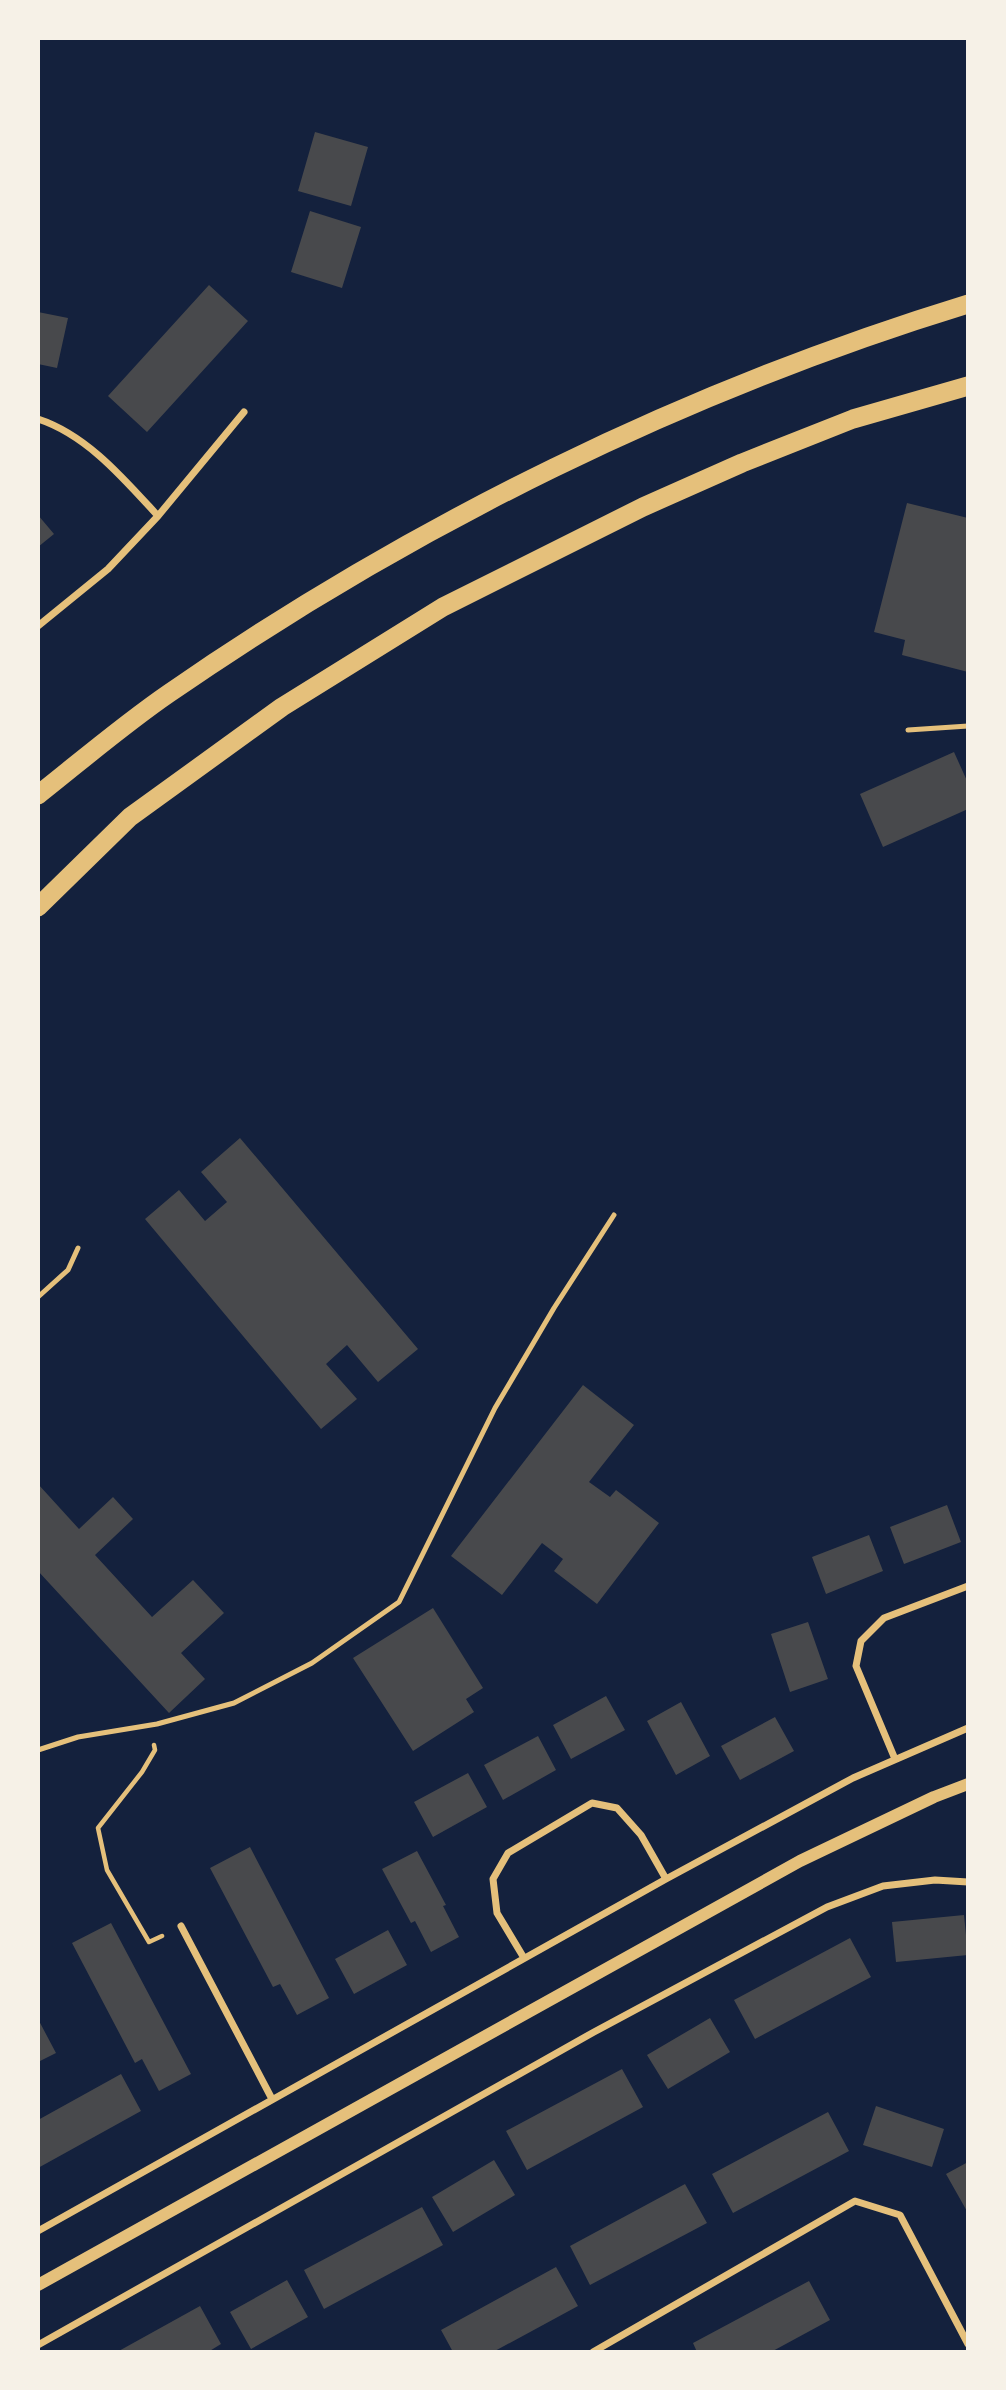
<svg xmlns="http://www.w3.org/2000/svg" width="1006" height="2390" font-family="'Noto Serif',serif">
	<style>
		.building { fill: #48494c }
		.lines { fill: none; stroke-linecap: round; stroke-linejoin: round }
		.path { stroke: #e5c07b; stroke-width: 4.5 }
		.service { stroke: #e5c07b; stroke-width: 5 }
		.minor { stroke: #e5c07b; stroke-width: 7 }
		.tertiary { stroke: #e5c07b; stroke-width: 12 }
		.trunk { stroke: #e5c07b; stroke-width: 19 }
	</style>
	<rect width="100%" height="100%" fill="#14213d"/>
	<!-- building -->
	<path class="building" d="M 315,132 L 368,147 L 351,206 L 298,191 Z
		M 310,211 L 361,227 L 342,288 L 291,272 Z
		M 209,285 L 248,321 L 147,432 L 108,396 Z
		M 38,312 L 68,318 L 57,368 L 38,364 Z
		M 907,503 L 968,518 L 968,672 L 902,655 L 905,640 L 874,632 Z
		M 38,515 L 54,534 L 38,547 Z
		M 954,752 L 968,783 L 968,809 L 883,847 L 860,794 Z
		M 240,1138 L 418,1349 L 378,1382 L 347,1345 L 326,1364 L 357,1399 L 321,1429 L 145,1219 L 179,1190 L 205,1221 L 227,1202 L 201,1172 Z
		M 583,1385 L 634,1425 L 589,1482 L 610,1497 L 616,1490 L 659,1523 L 597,1604 L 554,1571 L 563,1559 L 542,1543 L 502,1595 L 451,1556 Z
		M 38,1484 L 79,1529 L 113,1497 L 133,1519 L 95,1555 L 152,1617 L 193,1580 L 224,1613 L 181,1653 L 205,1679 L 169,1713 L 38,1571 Z
		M 947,1505 L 961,1542 L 904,1564 L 890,1527 Z
		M 869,1535 L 883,1571 L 826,1594 L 812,1557 Z
		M 433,1608 L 483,1688 L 466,1699 L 474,1712 L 413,1751 L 353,1658 Z
		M 808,1622 L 828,1679 L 790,1692 L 771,1634 Z
		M 606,1696 L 625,1730 L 571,1759 L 553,1725 Z
		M 681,1702 L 710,1756 L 676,1775 L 647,1721 Z
		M 775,1717 L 794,1751 L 740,1780 L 721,1746 Z
		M 538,1736 L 556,1770 L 503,1800 L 484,1765 Z
		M 468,1773 L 487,1807 L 433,1837 L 414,1802 Z
		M 250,1847 L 329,1998 L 297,2015 L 280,1984 L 273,1987 L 210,1868 Z
		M 417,1851 L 446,1905 L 443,1906 L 459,1937 L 431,1952 L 415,1921 L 411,1923 L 382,1869 Z
		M 964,1915 L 968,1955 L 896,1962 L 892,1922 Z
		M 111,1923 L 191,2074 L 159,2091 L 142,2059 L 135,2063 L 72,1943 Z
		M 388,1930 L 407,1965 L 354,1994 L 335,1959 Z
		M 850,1938 L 871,1977 L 755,2039 L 734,2000 Z
		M 710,2018 L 730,2052 L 668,2089 L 647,2055 Z
		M 38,2019 L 56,2053 L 38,2062 Z
		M 622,2069 L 643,2107 L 527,2170 L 506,2131 Z
		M 121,2074 L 141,2111 L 38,2168 L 38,2120 Z
		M 876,2106 L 944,2129 L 932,2167 L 863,2145 Z
		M 828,2112 L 849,2151 L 733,2213 L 712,2174 Z
		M 494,2160 L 515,2195 L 453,2232 L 432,2197 Z
		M 968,2162 L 968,2213 L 946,2174 Z
		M 685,2184 L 707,2223 L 590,2285 L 570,2246 Z
		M 422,2207 L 443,2245 L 324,2309 L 304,2270 Z
		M 556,2267 L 578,2306 L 493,2352 L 453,2352 L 441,2330 Z
		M 287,2280 L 308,2317 L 251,2349 L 230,2312 Z
		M 809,2281 L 830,2320 L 771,2352 L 697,2352 L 693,2343 Z
		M 200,2306 L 221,2344 L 208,2352 L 117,2352 Z"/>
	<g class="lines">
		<!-- path -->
		<path class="path" d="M 154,1745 L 155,1750 L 142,1772 L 98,1828 L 107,1870 L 149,1942 L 162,1936"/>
		<!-- service -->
		<path class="service" d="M 908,730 L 968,726
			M 38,1297 L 68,1270 L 78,1248
			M 38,1750 L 78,1737 L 157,1724 L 234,1703 L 312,1663 L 399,1602 L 495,1408 L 554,1308 L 614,1215"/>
		<!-- minor -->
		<path class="minor" d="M 38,419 C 87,435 124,479 158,516
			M 38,626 L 108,569 L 158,516 L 244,412
			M 895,1759 L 856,1666 L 861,1641 L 884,1618 L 968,1586
			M 181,1926 L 272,2099
			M 524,1958 L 497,1913 L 493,1879 L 508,1853 L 592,1803 L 617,1808 L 641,1835 L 666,1879
			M 38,2231 L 666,1879 L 853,1778 L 968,1728
			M 38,2345 L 594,2032 L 827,1907 L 883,1886 L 935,1880 L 968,1882
			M 593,2352 L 855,2201 L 900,2215 L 968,2344"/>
		<!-- tertiary -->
		<path class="tertiary" d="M 38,2285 L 800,1861 L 934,1797 L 968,1784"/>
		<!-- trunk -->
		<path class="trunk" d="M 38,795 C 81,761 123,725 168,694 C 412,525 684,391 968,304
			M 38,907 L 130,817 L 282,707 L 443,607 L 643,507 L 742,463 L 853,419 L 968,386"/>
	</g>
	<!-- border -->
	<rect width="1006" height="2390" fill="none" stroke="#f6f1e7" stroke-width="80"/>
</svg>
